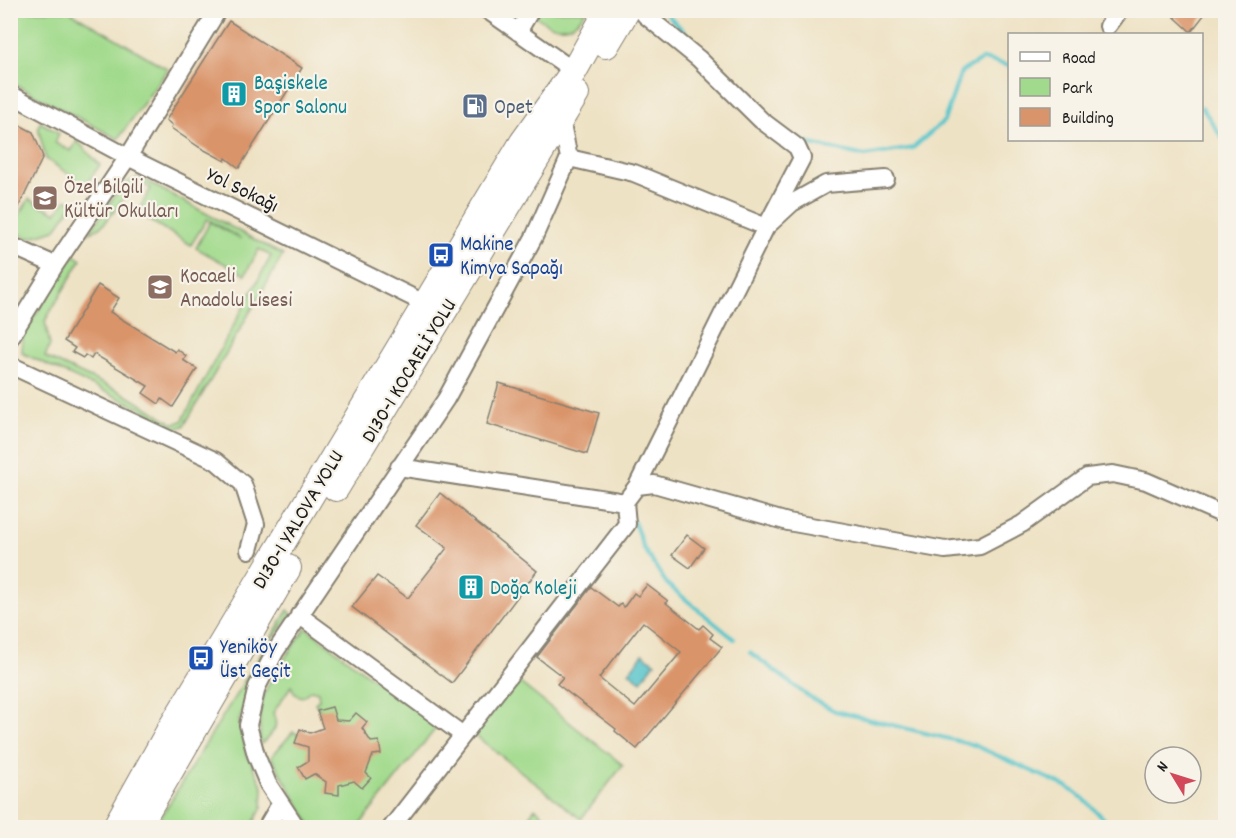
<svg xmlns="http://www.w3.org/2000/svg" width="1236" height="838" font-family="Dekko,sans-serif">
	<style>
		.green { fill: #a1da8c; stroke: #5e7b54; stroke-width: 1.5 }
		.water { fill: #56c4ca; stroke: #397073; stroke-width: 1.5 }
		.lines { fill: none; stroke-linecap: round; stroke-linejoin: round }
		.stream { stroke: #56c4ca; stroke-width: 4 }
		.building { fill: #da946b; fill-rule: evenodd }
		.minor-casing { stroke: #857f70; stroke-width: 20 }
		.highway-casing { stroke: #857f70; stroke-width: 28 }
		.minor { stroke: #fff; stroke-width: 16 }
		.highway { stroke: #fff; stroke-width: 26 }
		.labels { text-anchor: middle; stroke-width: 4.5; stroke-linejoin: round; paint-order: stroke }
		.culture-label { font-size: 21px; fill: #0d838f; stroke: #f7f3e8; text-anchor: start }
		.service-label { font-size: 21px; fill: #4e5e75; stroke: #f7f3e8; text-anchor: start }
		.education-label { font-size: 21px; fill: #785e54; stroke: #f7f3e8; text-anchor: start }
		.street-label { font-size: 21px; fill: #1c1c1c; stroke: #f7f3e8 }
		.transit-label { font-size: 21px; fill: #164399; stroke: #f7f3e8; text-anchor: start }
	</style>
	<rect width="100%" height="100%" fill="#f7f3e8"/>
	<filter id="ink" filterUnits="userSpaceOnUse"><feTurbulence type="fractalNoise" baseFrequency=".0167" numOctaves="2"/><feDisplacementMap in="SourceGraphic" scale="12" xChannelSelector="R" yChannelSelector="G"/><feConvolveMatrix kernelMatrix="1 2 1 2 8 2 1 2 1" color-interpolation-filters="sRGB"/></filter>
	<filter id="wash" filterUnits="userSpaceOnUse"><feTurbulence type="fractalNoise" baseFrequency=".008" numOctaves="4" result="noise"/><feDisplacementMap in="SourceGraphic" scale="24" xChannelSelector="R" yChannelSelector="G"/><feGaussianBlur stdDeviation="1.35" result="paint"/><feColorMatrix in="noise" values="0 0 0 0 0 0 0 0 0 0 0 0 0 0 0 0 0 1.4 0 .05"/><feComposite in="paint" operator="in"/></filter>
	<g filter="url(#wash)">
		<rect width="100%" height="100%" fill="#eee2c4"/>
		<!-- green -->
		<path class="green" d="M 10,11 L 69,11 L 168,69 L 118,139 L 11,82 Z
			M 540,11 L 586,11 C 571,33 554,31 534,15 Z
			M 40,122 L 59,133 L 55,143 L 71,151 L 77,141 L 100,165 L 87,183 L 80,188 L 75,178 L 46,159 L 38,128 Z
			M 139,177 L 283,255 L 184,426 L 174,429 L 140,408 L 22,353 L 23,334 L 74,255 L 81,260 L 45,321 L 50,345 L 45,357 L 123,393 L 174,424 L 182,421 L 271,256 L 259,249 L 245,275 L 196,248 L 210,222 L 241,239 L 207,219 L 191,245 L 137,213 L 151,188 L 144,185 C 119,190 114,225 89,233 L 123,184 Z
			M 29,199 L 56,213 L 67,199 L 73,204 L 55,230 L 28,238 L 11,229 L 10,216 L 17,219 Z
			M 288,610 L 292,614 L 270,642 L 255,669 L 239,721 L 246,752 L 263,787 L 262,808 L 251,827 L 154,828 Z
			M 306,628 L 437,727 L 358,827 L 312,827 L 271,757 L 293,732 L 320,743 L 326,719 L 315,703 L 319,699 L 318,692 L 311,690 L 302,697 L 295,694 L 291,686 L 273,713 C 280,729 272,732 262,744 L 260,740 C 260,727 258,714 262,702 C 269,675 291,651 306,628 Z
			M 515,679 L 623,765 L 581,819 L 472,733 Z
			M 535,808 L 558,827 L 521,827 Z"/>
		<!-- water -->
		<path class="water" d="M 643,654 L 655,663 L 641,681 L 629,672 Z"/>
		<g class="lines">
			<!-- stream -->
			<path class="stream" d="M 663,10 L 714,62
				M 1202,107 L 1226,144
				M 799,139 L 802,142 L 865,156 L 913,148 L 944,121 L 961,72 L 983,59 L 1010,66
				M 634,522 L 644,549 L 667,584 L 734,639
				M 750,652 L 809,697 L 835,711 L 974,745 L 1067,787 L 1084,799 L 1113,828"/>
		</g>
		<g id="blocks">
			<!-- building -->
			<path class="building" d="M 1167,10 L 1208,10 L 1191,32 Z
				M 229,21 L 302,68 L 239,168 L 226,158 L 225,161 L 199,147 L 171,128 L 172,125 L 166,120 Z
				M 10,120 L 33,132 L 43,157 L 10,225 Z
				M 98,285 L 119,298 L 110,312 L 175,352 L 177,349 L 186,356 L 183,360 L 197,369 L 173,407 L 162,399 L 159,404 L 143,393 L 148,386 L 94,354 L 91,359 L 85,355 L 83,358 L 72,352 L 75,348 L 64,341 Z
				M 499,383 L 599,413 L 587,454 L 487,424 Z
				M 440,493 L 537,571 L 452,683 L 352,607 L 377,576 L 408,598 L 447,548 L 416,525 Z
				M 687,535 L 704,548 L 690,568 L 672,555 Z
				M 647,585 L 668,601 L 666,603 L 699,629 L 703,625 L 713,634 L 710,638 L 722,647 L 637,749 L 615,731 L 616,729 L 557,684 L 563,677 L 537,657 L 591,587 L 618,607 L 621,604 L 624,607 L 634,593 L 638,596 ZM 643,622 L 681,652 L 635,707 L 599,678 Z
				M 332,707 L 336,720 L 349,721 L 356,713 L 367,722 L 362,728 L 371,742 L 379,741 L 381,754 L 373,755 L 366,773 L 371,778 L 362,788 L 354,781 L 339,785 L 339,795 L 325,793 L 326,782 L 314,774 L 305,779 L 298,767 L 308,761 L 308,747 L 295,743 L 300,729 L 310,733 L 323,728 L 317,711 Z"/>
		</g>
	</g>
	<g filter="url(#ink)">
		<use href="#blocks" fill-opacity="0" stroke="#857f70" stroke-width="1.5"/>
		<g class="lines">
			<defs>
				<path id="minor" d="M 487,10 L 574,71
					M 1108,26 L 1120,10
					M 518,32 L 531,10
					M 10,94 L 128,157 L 426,304
					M 569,158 L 634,173 L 766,227 L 792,203 L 826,184 L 886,179
					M 10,245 L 55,265
					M 10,338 L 55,265 L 128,157 L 218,10
					M 10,365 L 216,461 L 243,484 L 256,524 L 249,550
					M 637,486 L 766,227 L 802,158 L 797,147 L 761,120 L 699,59 L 645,15
					M 625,502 L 637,486 L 654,484 L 788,522 L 945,550 L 980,546 L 1022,524 L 1087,477 L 1113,474 L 1146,481 L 1226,516
					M 299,615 L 463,735
					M 266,828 L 280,804
					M 297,828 L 268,784 L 256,755 L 248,725 L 257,687 L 275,652 L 446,399 L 534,237 L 569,158 L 561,119
					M 391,828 L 627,524 L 625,502 L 399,467"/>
				<path id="highway" d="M 606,45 L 627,10
					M 336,488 L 576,94
					M 115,828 L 168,733 L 523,142 L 574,71 L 608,10
					M 137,828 L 288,568"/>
			</defs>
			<!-- minor casing -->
			<use href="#minor" class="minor-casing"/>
			<!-- highway casing -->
			<use href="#highway" class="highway-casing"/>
			<!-- minor -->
			<use href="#minor" class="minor"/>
			<!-- highway -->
			<use href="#highway" class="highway"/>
		</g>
	</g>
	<!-- icons -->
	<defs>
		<symbol id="building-square" viewBox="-11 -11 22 22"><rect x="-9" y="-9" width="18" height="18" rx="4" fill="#0f9aa8" stroke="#f7f3e8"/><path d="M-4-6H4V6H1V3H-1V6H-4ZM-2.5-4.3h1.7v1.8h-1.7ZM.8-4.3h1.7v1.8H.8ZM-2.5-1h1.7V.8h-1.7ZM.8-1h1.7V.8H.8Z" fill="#fff"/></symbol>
		<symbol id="fuel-square" viewBox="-11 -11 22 22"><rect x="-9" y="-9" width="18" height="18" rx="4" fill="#5c6f8a" stroke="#f7f3e8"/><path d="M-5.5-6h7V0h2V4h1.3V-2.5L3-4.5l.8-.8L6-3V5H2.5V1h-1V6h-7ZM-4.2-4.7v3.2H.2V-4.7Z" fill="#fff"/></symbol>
		<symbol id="school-square" viewBox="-11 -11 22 22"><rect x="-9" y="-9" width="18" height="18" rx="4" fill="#8d6e63" stroke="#f7f3e8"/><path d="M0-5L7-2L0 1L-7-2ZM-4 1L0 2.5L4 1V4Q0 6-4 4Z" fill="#fff"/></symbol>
		<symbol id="bus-square" viewBox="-11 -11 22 22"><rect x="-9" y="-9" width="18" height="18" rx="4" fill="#1a4fb4" stroke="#f7f3e8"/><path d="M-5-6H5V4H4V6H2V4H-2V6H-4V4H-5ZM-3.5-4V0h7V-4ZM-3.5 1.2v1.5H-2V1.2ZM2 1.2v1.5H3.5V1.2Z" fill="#fff"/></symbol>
	</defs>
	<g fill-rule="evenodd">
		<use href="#building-square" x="219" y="79" width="30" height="30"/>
		<use href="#fuel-square" x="460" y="91" width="30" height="30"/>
		<use href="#school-square" x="30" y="183" width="30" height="30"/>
		<use href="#bus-square" x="426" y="240" width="30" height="30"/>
		<use href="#school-square" x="145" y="272" width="30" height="30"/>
		<use href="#building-square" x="456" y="572" width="30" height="30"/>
		<use href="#bus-square" x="186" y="643" width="30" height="30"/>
	</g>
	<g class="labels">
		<!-- culture labels -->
		<g class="culture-label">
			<text x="254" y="89">Başiskele<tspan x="254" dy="24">Spor Salonu</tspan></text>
			<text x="490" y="594">Doğa Koleji</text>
		</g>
		<!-- service labels -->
		<g class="service-label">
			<text x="494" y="113">Opet</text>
		</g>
		<!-- education labels -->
		<g class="education-label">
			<text x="64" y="193">Özel Bilgili<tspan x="64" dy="24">Kültür Okulları</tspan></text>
			<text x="180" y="282">Kocaeli<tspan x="180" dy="24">Anadolu Lisesi</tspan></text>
		</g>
		<!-- street labels -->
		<g class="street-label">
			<text transform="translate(243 189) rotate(26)" y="7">Yol Sokağı</text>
			<text transform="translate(408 370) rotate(-59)" y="7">D130-1 KOCAELİ YOLU</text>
			<text transform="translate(297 519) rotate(-59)" y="7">D130-1 YALOVA YOLU</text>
		</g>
		<!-- transit labels -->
		<g class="transit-label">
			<text x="460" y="250">Makine<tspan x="460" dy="24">Kimya Sapağı</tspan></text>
			<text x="220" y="653">Yeniköy<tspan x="220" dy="24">Üst Geçit</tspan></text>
		</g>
	</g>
	<!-- margin -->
	<rect width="1236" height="838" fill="none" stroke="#f7f3e8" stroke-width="36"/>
	<!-- legend -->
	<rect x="1008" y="33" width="195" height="108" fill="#f7f3e8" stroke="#9f9d96" stroke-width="1.5"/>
	<rect x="1020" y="52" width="30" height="9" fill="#ffffff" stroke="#9f9d96" stroke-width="1.5"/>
	<text x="1062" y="63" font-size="18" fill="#1c1c1c">Road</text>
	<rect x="1020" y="78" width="30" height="18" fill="#a1da8c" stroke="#9f9d96" stroke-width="1.5"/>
	<text x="1062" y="93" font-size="18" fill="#1c1c1c">Park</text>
	<rect x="1020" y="108" width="30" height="18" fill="#da946b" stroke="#9f9d96" stroke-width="1.5"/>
	<text x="1062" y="123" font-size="18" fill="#1c1c1c">Building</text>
	<!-- north arrow -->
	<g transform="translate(1173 775) rotate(308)"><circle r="28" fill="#f7f3e8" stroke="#9f9d96" stroke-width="1.5"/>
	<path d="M0-4.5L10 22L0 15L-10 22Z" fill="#d1495b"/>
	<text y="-9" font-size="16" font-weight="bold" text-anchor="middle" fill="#1c1c1c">N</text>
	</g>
</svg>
